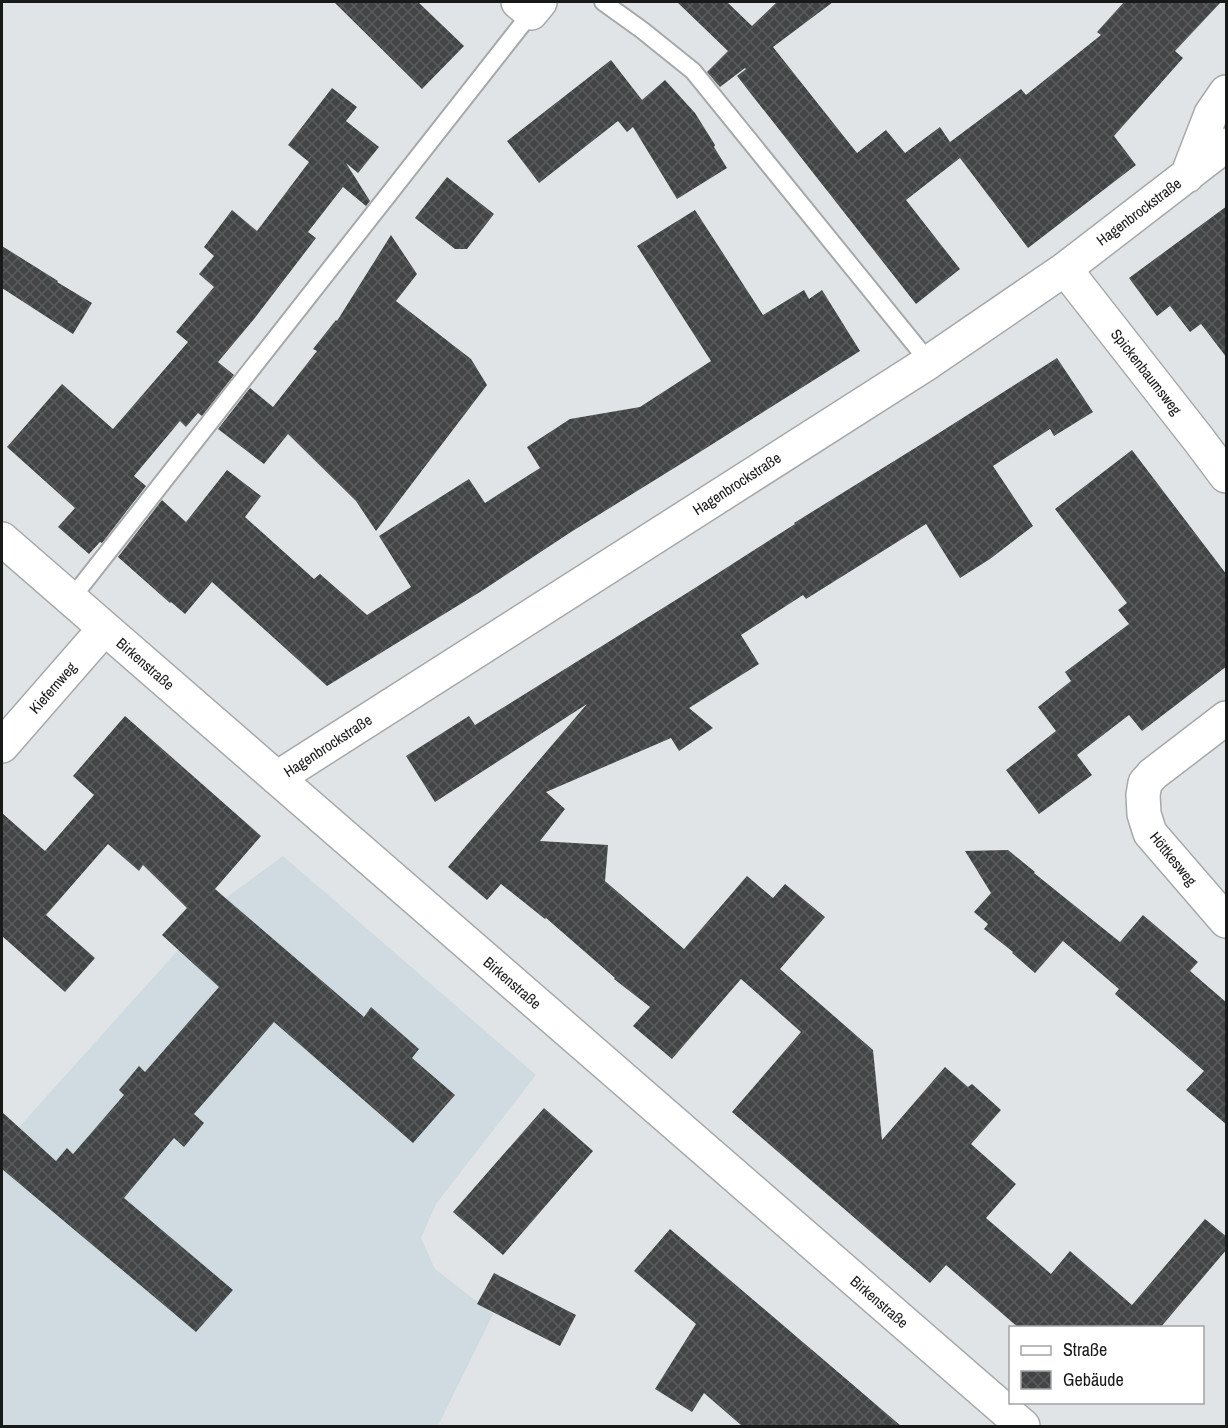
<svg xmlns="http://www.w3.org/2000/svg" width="1228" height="1428" font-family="'Archivo Narrow',sans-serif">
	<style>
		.built { fill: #cfdbe0 }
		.building { fill: url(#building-cross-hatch) }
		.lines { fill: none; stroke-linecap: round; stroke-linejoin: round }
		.service-casing { stroke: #a6a9aa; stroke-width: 20 }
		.minor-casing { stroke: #a6a9aa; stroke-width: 36 }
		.service { stroke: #fff; stroke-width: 16 }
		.minor { stroke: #fff; stroke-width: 33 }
		.labels { text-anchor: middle; stroke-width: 6; stroke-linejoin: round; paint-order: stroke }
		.street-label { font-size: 15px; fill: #181919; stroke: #fff }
	</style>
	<defs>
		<pattern id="building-cross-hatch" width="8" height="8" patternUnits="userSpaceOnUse" patternTransform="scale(1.5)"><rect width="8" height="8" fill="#424546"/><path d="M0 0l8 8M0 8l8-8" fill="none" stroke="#5a5c5d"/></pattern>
	</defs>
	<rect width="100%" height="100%" fill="#e1e4e6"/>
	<!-- built -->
	<path class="built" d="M 283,856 L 536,1075 L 436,1204 L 421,1238 L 435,1269 L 493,1314 L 438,1426 L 2,1426 L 2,1146 L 224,899 Z"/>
	<!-- building -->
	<path class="building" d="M 334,2 L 418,2 L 464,46 L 422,89 Z
		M 677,2 L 727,2 L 752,26 L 777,2 L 833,2 L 773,47 L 857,153 L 886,130 L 905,153 L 940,127 L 950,142 L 1021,89 L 1026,95 L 1101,35 L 1097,32 L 1124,2 L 1221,2 L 1175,51 L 1183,58 L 1114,136 L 1136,165 L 1028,248 L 960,158 L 906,200 L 960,269 L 916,304 L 737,76 L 746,69 L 745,68 L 720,87 L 707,72 L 728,51 Z
		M 611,60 L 642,100 L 665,80 L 695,113 L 715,145 L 714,147 L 727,168 L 677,199 L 633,127 L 627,132 L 618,121 L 539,183 L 507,141 Z
		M 332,88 L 357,107 L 346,121 L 379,147 L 358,173 L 346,163 L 370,201 L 366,206 L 343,187 L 308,232 L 316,238 L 254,319 L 218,362 L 234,375 L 202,416 L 198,413 L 186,427 L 180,421 L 134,476 L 146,486 L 102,543 L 100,542 L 89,554 L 58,527 L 75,508 L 7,447 L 62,384 L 113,429 L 188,342 L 176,332 L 214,287 L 199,274 L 214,256 L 204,247 L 232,210 L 257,231 L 309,162 L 288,145 Z
		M 447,177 L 494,214 L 467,249 L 455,249 L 415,218 Z
		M 1227,206 L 1227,358 L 1201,324 L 1190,332 L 1170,306 L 1157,316 L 1129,278 Z
		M 695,210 L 763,315 L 804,290 L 809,299 L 822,290 L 860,351 L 692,457 L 571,532 L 480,592 L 327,686 L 212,582 L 185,614 L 171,602 L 170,603 L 118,557 L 162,500 L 186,522 L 227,470 L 261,496 L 245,517 L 314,579 L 320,574 L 367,615 L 411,587 L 379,536 L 469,479 L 485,503 L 540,468 L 527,447 L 570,419 L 640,407 L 711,361 L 637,246 Z
		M 391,235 L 417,274 L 396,301 L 471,359 L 487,385 L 376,531 L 356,501 L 288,434 L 264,464 L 218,429 L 250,388 L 273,407 L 317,351 L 313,349 L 336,320 L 337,321 Z
		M 2,246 L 58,281 L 57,282 L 92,303 L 73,334 L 2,288 Z
		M 1057,358 L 1093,412 L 1054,436 L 1050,429 L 993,466 L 1033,526 L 990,559 L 960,578 L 926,524 L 806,599 L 803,595 L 741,635 L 759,664 L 689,708 L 713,728 L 679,751 L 671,738 L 546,792 L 565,809 L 540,841 L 608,845 L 605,881 L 684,949 L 747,876 L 773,898 L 785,884 L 825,917 L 780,969 L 873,1050 L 882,1140 L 945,1067 L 968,1087 L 972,1084 L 1001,1110 L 971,1144 L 1016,1184 L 986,1218 L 1051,1274 L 1070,1251 L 1132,1305 L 1205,1219 L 1227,1237 L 1227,1249 L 1160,1328 L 1019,1328 L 946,1265 L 930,1283 L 732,1112 L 801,1032 L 741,979 L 672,1059 L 633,1026 L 650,1007 L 614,979 L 615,978 L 546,918 L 545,919 L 501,884 L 487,900 L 448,867 L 587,704 L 435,802 L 406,756 L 469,716 L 475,725 L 687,593 L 795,524 L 794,523 L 928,440 Z
		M 1132,450 L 1227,575 L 1227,666 L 1142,731 L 1129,715 L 1077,755 L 1092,775 L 1039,814 L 1006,770 L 1056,731 L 1038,707 L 1071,681 L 1065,672 L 1129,624 L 1118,610 L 1127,603 L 1055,509 Z
		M 125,716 L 261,836 L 215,889 L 364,1017 L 371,1007 L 419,1049 L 412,1058 L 455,1095 L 413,1143 L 274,1022 L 194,1114 L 204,1123 L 184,1147 L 174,1138 L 124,1198 L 233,1290 L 196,1332 L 2,1169 L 2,1112 L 56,1161 L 67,1148 L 73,1154 L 124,1095 L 119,1090 L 139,1066 L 145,1072 L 219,987 L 162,935 L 187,908 L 143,865 L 139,871 L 108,844 L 46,915 L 95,958 L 65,992 L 2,936 L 2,813 L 45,851 L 94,795 L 73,776 Z
		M 1008,850 L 1035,872 L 1034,873 L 1120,942 L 1143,915 L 1198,962 L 1190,971 L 1227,1003 L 1227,1125 L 1186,1090 L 1204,1071 L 1115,994 L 1119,989 L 1063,941 L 1035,973 L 1012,953 L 1013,952 L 984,929 L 988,924 L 974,912 L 991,893 L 965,851 Z
		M 544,1108 L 593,1151 L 503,1255 L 453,1212 Z
		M 670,1229 L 852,1384 L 901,1426 L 742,1426 L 704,1393 L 692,1412 L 655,1389 L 696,1324 L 634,1271 Z
		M 494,1273 L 576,1315 L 560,1346 L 477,1304 Z"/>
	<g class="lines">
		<defs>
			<path id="service" d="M 603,2 L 642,30 L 693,71 L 929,362
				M 71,599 L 531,13"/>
			<path id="minor" d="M 518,2 L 531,13 L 540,2
				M 1187,176 L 1211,114 L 1226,92
				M 1065,269 L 1199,440 L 1226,476
				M 2,539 L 1023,1426
				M 1226,718 L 1153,774 L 1145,783 L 1143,795 L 1144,814 L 1150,833 L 1226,921
				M 2,746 L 104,629
				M 277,778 L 929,362 L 1065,269 L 1226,145"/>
		</defs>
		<!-- service casing -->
		<use href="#service" class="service-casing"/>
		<!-- minor casing -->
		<use href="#minor" class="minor-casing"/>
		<!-- service -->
		<use href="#service" class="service"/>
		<!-- minor -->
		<use href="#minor" class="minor"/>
	</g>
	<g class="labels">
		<!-- street labels -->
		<g class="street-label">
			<text transform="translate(1139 212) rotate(-37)" y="5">Hagenbrockstraße</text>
			<text transform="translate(1146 372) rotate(52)" y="5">Spickenbaumsweg</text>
			<text transform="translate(737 484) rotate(-33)" y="5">Hagenbrockstraße</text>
			<text transform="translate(145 664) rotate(41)" y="5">Birkenstraße</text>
			<text transform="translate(53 688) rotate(-49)" y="5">Kiefernweg</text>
			<text transform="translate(328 746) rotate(-33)" y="5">Hagenbrockstraße</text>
			<text transform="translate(1173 859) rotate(51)" y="5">Höttkesweg</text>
			<text transform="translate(512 983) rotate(41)" y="5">Birkenstraße</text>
			<text transform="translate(879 1302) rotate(41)" y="5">Birkenstraße</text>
		</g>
	</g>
	<!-- border -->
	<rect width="1228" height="1428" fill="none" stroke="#181919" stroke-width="6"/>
	<!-- legend -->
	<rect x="1009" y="1326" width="195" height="78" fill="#ffffff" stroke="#a3a3a3" stroke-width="1.5"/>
	<rect x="1021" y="1346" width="30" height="9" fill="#ffffff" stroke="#a3a3a3" stroke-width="1.5"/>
	<text x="1063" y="1356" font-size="18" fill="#181919">Straße</text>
	<rect x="1021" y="1371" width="30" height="18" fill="url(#building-cross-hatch)" stroke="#a3a3a3" stroke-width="1.5"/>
	<text x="1063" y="1386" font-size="18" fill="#181919">Gebäude</text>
</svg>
